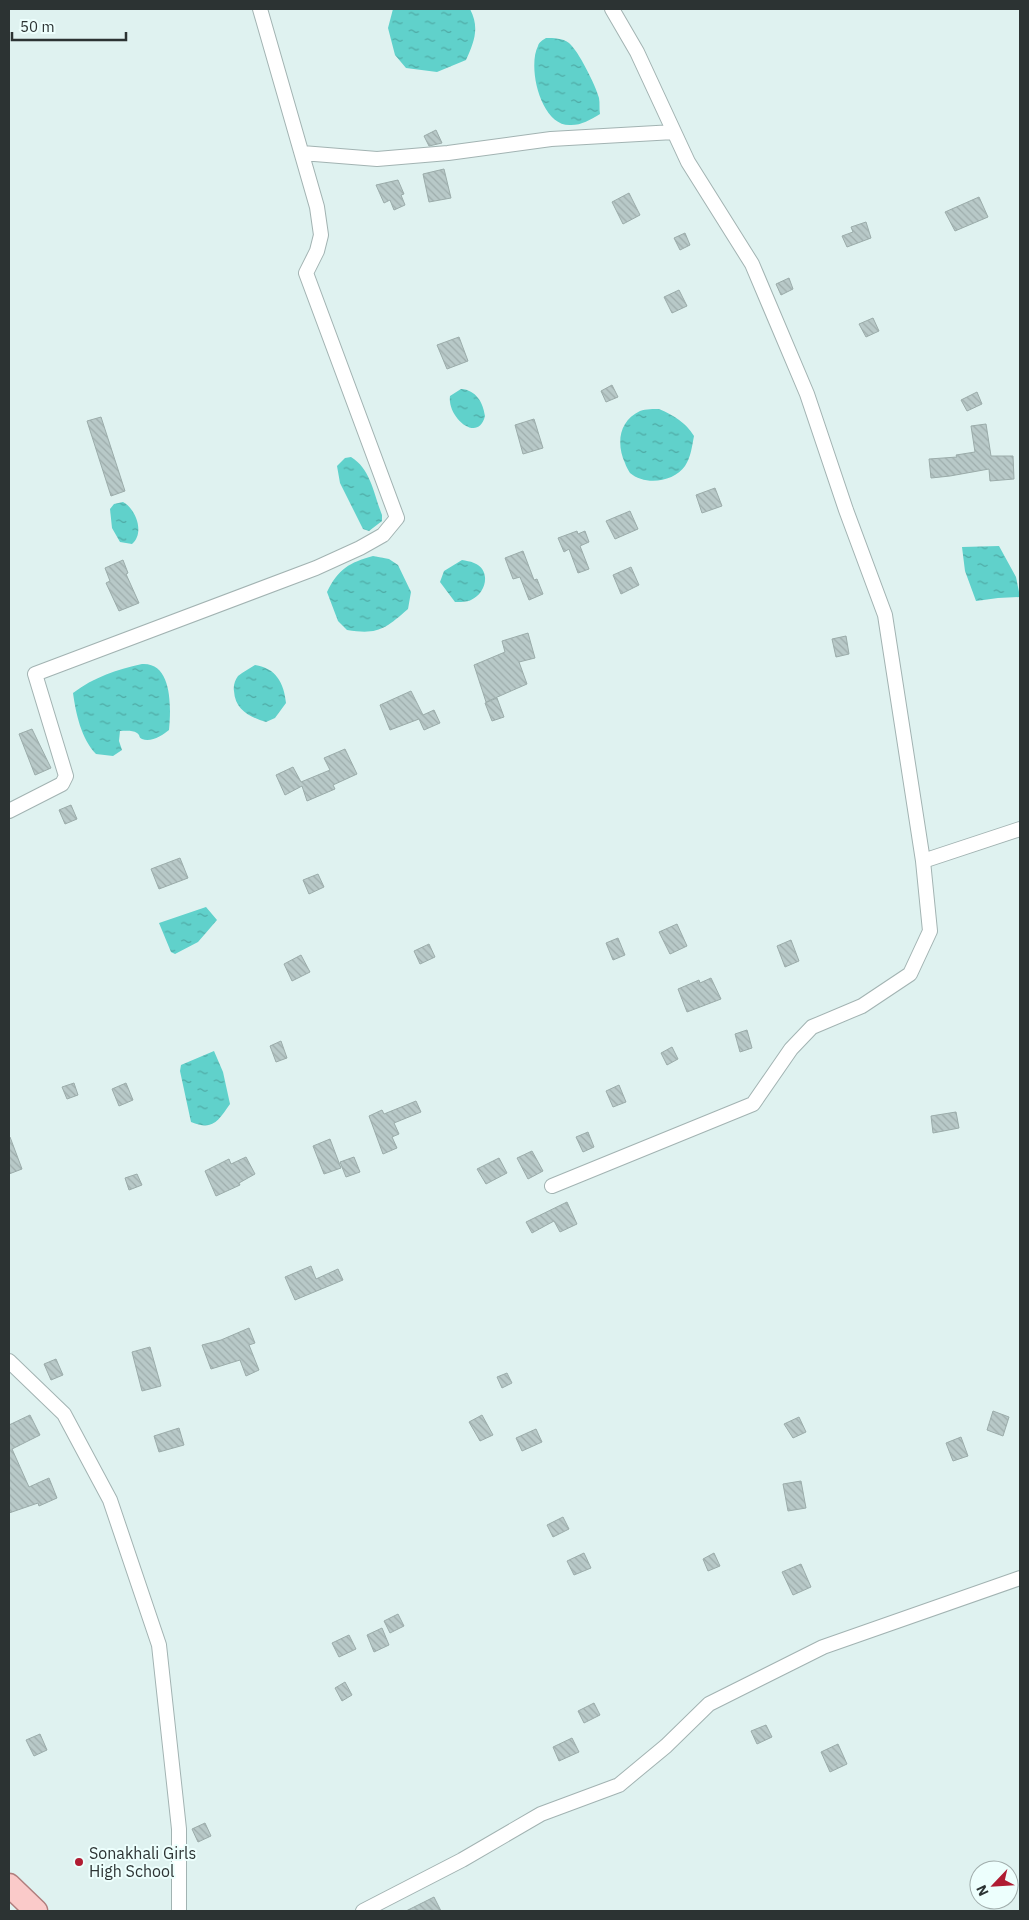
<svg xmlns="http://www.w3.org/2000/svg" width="1029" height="1920" font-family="'IBM Plex Sans',sans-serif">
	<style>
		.water { fill: url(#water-ripples) }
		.building { fill: url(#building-back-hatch); stroke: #9bacaa }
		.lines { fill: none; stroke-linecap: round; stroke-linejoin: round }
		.street-casing { stroke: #a2b3b2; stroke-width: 16 }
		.primary-casing { stroke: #b07e7d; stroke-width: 25 }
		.street { stroke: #fff; stroke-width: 14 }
		.primary { stroke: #facac9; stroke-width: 22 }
		.poi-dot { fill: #b01c32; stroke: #edfffd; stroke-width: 2 }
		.labels { text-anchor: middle; stroke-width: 4; stroke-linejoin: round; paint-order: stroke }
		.poi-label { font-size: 16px; fill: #2c3333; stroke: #edfffd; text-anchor: start }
	</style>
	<defs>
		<pattern id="water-ripples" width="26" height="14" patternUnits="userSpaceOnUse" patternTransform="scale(1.25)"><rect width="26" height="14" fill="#60d1cb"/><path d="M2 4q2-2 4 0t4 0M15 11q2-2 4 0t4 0" fill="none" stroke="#4faaa5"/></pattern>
		<pattern id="building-back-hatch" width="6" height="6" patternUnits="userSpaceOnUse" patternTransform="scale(1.25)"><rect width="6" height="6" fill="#b8c9c8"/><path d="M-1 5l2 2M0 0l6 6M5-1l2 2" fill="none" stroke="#9eadac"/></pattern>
	</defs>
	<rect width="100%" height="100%" fill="#dff2f0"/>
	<!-- water -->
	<path class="water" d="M 393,9 L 470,9 C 480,28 474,42 466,60 L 437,72 L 406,68 L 395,55 L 388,28 Z
		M 546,38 C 554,38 562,38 569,43 C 578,50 596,86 599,98 C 600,103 599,109 600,114 C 590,120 582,125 571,125 C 541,127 527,67 538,46 C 539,42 543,40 546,38 Z
		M 461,389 C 476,390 483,402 485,416 C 478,444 447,417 450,396 Z
		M 659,409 C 675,416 685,422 694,436 C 692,446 691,457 685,466 C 674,482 645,486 630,473 C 628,470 626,466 625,463 C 616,443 619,421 640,411 C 646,409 654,409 659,409 Z
		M 351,457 C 371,469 374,495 382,515 L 382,521 L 369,531 L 363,529 L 340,483 L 337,466 L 345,458 Z
		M 123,502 C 136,509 145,533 132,544 L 120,542 L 112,528 L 110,509 L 114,504 Z
		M 999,546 L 1016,577 L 1020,597 L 998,598 L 976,601 L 965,571 L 962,547 Z
		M 373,556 L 389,559 L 398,565 L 411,592 L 408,609 C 385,629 378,635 347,630 L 338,621 L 327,592 C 339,568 349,563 373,556 Z
		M 462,560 C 466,561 470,561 474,563 C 492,570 486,594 471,600 C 467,602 460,602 455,602 L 440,582 L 444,571 Z
		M 142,664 C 173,662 171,709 169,730 C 163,735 151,743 142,739 C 138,737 141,736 137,733 C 132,730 126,731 120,731 L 119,741 L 122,750 L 113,756 L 96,754 C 81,738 76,714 73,693 C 94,677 116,670 142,664 Z
		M 255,665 C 276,668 284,683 286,703 L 275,718 L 266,722 C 250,717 235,710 234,691 C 233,686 235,680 238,676 C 243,672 250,668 255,665 Z
		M 206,907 L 217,920 L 198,942 L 175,954 L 171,952 L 159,923 Z
		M 214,1051 L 223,1072 L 230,1104 C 218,1121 213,1131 191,1122 L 180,1071 L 181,1065 Z"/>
	<!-- building -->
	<path class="building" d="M 436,130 L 442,143 L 429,146 L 424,136 Z
		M 444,169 L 451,198 L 429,202 L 423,174 Z
		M 398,180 L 404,194 L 401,195 L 405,205 L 394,210 L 390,200 L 384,203 L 376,185 Z
		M 629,193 L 640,215 L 623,224 L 612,202 Z
		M 979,197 L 988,217 L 955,231 L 945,212 Z
		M 866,222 L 871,238 L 847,247 L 842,236 L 853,232 L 851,227 Z
		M 685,233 L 690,245 L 680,250 L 674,238 Z
		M 789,278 L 793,289 L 781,295 L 776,284 Z
		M 679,290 L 687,306 L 672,313 L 664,297 Z
		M 873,318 L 879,331 L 866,337 L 859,324 Z
		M 459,337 L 468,361 L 447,369 L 437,345 Z
		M 612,385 L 618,397 L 606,402 L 601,391 Z
		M 977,392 L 982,404 L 967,411 L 961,400 Z
		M 101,417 L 125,491 L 111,496 L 87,421 Z
		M 534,419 L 543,448 L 523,454 L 515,425 Z
		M 986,424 L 991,456 L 1013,456 L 1014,479 L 990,481 L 989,469 L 950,476 L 931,478 L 929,459 L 957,457 L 956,455 L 975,452 L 971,426 Z
		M 715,488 L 722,506 L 702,513 L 696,495 Z
		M 630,511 L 638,529 L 615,539 L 606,521 Z
		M 577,531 L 578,534 L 585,531 L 589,542 L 580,546 L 589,569 L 578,573 L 569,549 L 564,552 L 558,538 Z
		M 523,551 L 534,580 L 537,579 L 543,594 L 529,600 L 520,577 L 513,579 L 505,558 Z
		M 123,560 L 128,573 L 126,574 L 139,603 L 119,611 L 106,583 L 110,581 L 105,568 Z
		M 631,567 L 639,585 L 621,594 L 613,575 Z
		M 528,633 L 535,658 L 519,662 L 527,684 L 486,702 L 474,665 L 505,652 L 502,641 Z
		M 846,636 L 849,654 L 836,657 L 832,639 Z
		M 411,691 L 423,715 L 434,710 L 440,723 L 424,730 L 419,719 L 390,730 L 380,705 Z
		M 497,698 L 504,717 L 492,721 L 485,703 Z
		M 32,729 L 51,768 L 35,775 L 19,734 Z
		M 345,749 L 357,774 L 333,785 L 335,789 L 307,801 L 302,786 L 285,795 L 276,775 L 293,767 L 301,782 L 330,770 L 324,758 Z
		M 71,805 L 77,819 L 65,824 L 59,810 Z
		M 180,858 L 188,878 L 159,889 L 151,869 Z
		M 318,874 L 324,887 L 309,894 L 303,880 Z
		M 677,924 L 687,946 L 670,954 L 659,932 Z
		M 618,938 L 625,955 L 613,960 L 606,943 Z
		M 791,940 L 799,961 L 785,967 L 777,946 Z
		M 429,944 L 435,957 L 420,964 L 414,951 Z
		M 301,955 L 310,972 L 292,981 L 284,964 Z
		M 711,978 L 721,999 L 687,1012 L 678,989 L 699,980 L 700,983 Z
		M 747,1030 L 752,1048 L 740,1052 L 735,1034 Z
		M 281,1041 L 287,1058 L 276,1062 L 270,1046 Z
		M 672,1047 L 678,1059 L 667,1065 L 661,1053 Z
		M 74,1083 L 78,1095 L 67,1099 L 62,1087 Z
		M 126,1083 L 133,1100 L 119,1106 L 112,1089 Z
		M 619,1085 L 626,1102 L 613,1107 L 606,1091 Z
		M 416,1101 L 421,1112 L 394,1123 L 399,1134 L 392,1137 L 397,1148 L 383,1154 L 369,1116 L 382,1110 L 384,1114 Z
		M 956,1112 L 959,1128 L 933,1133 L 931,1116 Z
		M 588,1132 L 594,1147 L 583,1152 L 576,1137 Z
		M 9,1137 L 10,1137 L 22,1169 L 9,1174 Z
		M 330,1139 L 341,1168 L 324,1174 L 313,1146 Z
		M 532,1151 L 543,1171 L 528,1179 L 517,1158 Z
		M 246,1157 L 255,1174 L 239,1183 L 240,1185 L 216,1196 L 205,1171 L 229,1159 L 231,1164 Z
		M 354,1157 L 360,1172 L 346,1177 L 340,1162 Z
		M 499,1158 L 507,1173 L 486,1184 L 477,1169 Z
		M 137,1174 L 142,1185 L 129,1190 L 125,1178 Z
		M 567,1202 L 577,1224 L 560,1232 L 554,1221 L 532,1233 L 526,1222 Z
		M 311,1266 L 316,1279 L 338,1269 L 343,1280 L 295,1300 L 285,1277 Z
		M 249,1328 L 255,1343 L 249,1345 L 259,1370 L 246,1376 L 240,1360 L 211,1369 L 202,1345 L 221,1340 Z
		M 150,1347 L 161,1386 L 142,1391 L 132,1352 Z
		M 56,1359 L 63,1375 L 51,1380 L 44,1364 Z
		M 507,1373 L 512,1383 L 502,1388 L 497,1377 Z
		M 993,1411 L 1009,1417 L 1003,1436 L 987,1430 Z
		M 30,1415 L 40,1435 L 12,1449 L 29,1487 L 49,1478 L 57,1498 L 39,1506 L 38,1503 L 9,1513 L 9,1425 Z
		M 482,1415 L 493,1435 L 480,1441 L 469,1422 Z
		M 799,1417 L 806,1432 L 793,1438 L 784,1424 Z
		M 179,1428 L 184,1445 L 159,1452 L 154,1436 Z
		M 536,1429 L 542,1442 L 522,1451 L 516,1438 Z
		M 961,1437 L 968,1456 L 953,1461 L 946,1443 Z
		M 801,1481 L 806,1508 L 788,1511 L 783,1484 Z
		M 563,1517 L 569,1529 L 553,1537 L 547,1525 Z
		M 584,1553 L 591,1568 L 574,1575 L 567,1561 Z
		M 714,1553 L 720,1566 L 708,1571 L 703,1559 Z
		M 801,1564 L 811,1587 L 793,1595 L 782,1572 Z
		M 398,1614 L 404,1626 L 390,1633 L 384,1621 Z
		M 382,1628 L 389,1645 L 374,1652 L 367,1635 Z
		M 349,1635 L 356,1649 L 339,1657 L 332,1643 Z
		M 345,1682 L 352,1695 L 342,1701 L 335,1688 Z
		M 594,1703 L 600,1715 L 584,1723 L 578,1711 Z
		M 766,1725 L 772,1737 L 757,1744 L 751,1731 Z
		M 40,1734 L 47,1750 L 34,1756 L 26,1740 Z
		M 572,1738 L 579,1752 L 559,1761 L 553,1747 Z
		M 838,1744 L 847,1764 L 830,1772 L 821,1752 Z
		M 205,1823 L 211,1836 L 198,1842 L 192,1829 Z
		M 434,1897 L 441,1911 L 406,1911 Z"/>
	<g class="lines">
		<defs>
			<path id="street" d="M 302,153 L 377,159 L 448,153 L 551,139 L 674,132
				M 9,811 L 62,784 L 66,776 L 35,674 L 316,568 L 360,548 L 383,535 L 397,518 L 306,273 L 317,251 L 321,235 L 317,207 L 260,9
				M 923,861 L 1020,829
				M 552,1186 L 753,1104 L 791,1049 L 812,1027 L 862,1006 L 910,974 L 930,931 L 923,861 L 885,615 L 846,510 L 807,394 L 752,264 L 688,162 L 637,52 L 612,9
				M 9,1361 L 64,1414 L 110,1500 L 159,1645 L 179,1829 L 179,1911
				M 363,1911 L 462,1860 L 541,1814 L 619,1785 L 666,1746 L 709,1704 L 823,1647 L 1020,1578"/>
			<path id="primary" d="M 9,1885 L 36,1911"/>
		</defs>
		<!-- street casing -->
		<use href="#street" class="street-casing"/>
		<!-- primary casing -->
		<use href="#primary" class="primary-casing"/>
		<!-- street -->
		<use href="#street" class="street"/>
		<!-- primary -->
		<use href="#primary" class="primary"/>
	</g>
	<!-- markers -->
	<circle class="poi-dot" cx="79" cy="1862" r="5"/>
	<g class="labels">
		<!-- poi labels -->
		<g class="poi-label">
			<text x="89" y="1859">Sonakhali Girls<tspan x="89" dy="18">High School</tspan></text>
		</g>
	</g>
	<!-- border -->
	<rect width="1029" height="1920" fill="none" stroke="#2c3333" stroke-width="20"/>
	<!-- north arrow -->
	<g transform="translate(994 1885) rotate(245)"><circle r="24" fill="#edfffd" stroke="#a0adac"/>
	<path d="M0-4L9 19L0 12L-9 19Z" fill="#b01c32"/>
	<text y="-8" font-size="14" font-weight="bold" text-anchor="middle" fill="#2c3333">N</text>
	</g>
	<!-- scale -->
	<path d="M12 32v8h114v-8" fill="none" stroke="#2c3333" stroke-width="2.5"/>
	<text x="20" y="32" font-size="15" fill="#2c3333" stroke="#edfffd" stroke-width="4" paint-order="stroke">50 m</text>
</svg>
